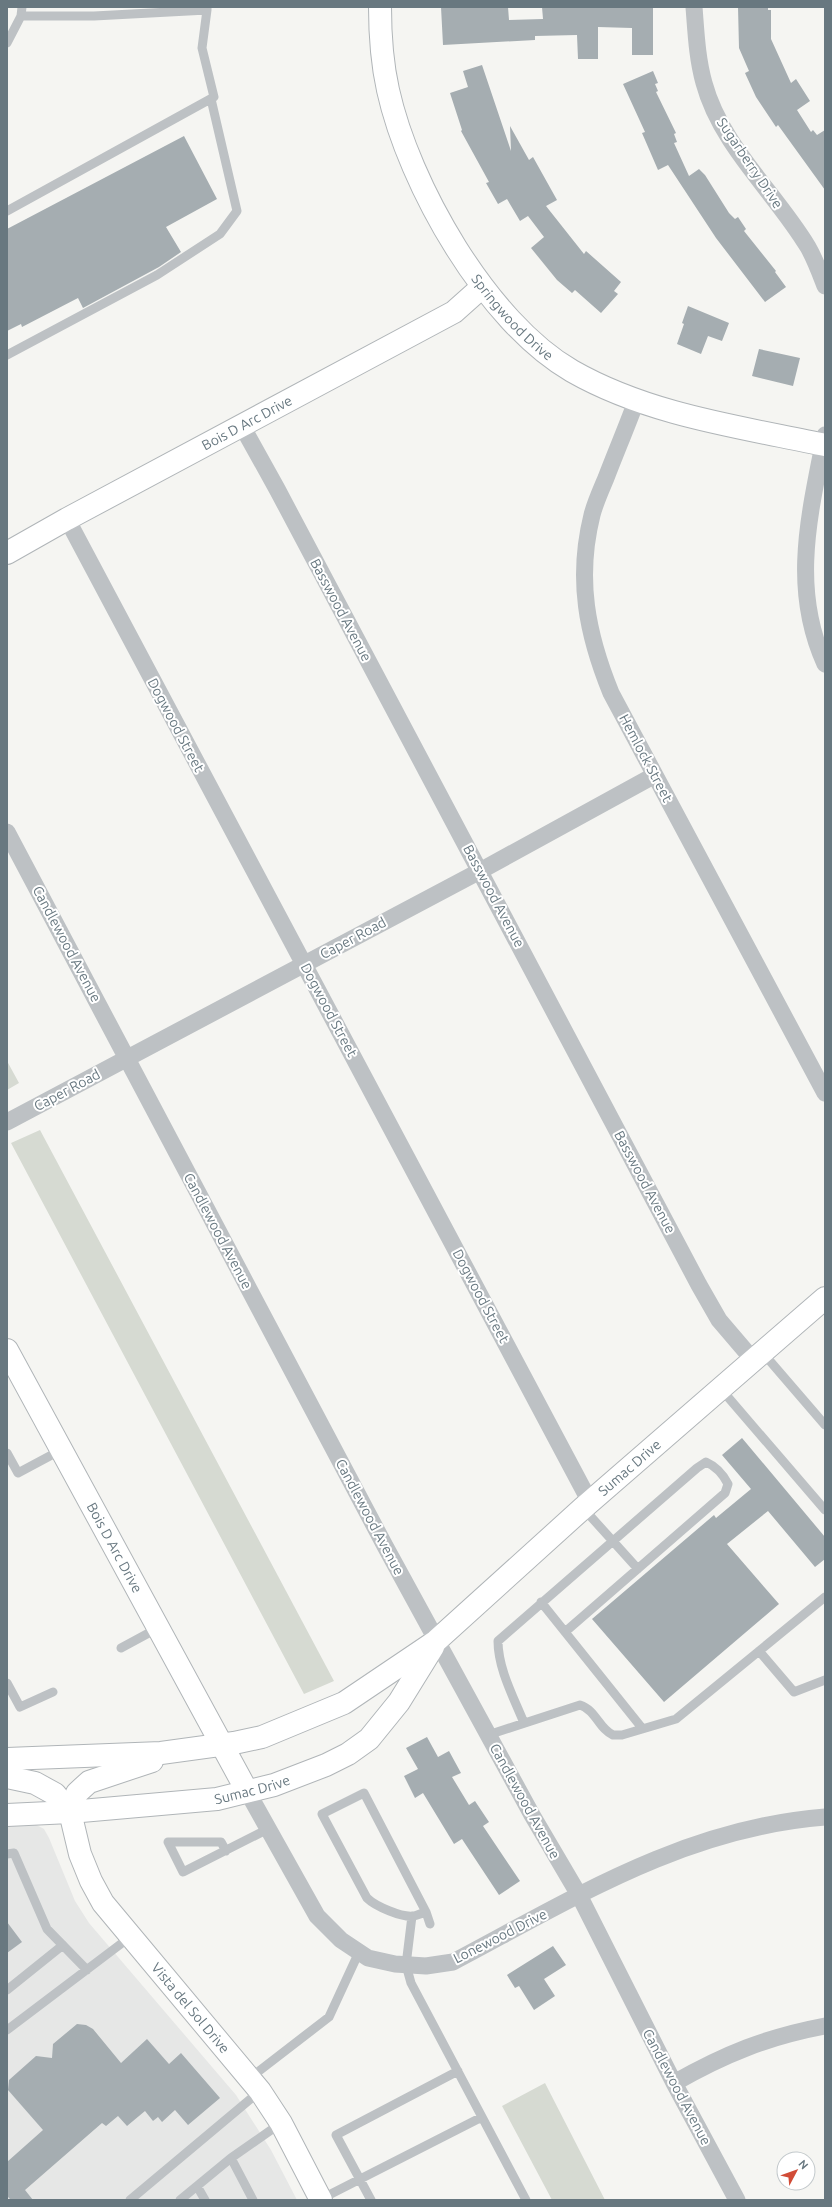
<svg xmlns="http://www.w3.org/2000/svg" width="832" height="2207" font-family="Ubuntu,sans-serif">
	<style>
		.built { fill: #e6e7e6 }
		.green { fill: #d6dad2 }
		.building { fill: #a5adb1 }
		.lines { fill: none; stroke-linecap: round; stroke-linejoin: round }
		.secondary-casing { stroke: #b0b5b8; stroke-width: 24 }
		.lane { stroke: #bdc1c4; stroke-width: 9 }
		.street { stroke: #bdc1c4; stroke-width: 17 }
		.secondary { stroke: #fff; stroke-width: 22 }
		.labels { text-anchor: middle; stroke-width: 4; stroke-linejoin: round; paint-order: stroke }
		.street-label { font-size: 14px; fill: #687880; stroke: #fff }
	</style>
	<rect width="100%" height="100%" fill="#f5f5f2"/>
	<!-- built -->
	<path class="built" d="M 31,1822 L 44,1829 L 49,1838 L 75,1901 L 89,1923 L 236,2095 L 271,2150 L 297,2200 L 7,2200 L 7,1823 Z"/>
	<!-- green -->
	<path class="green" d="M 7,1061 L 19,1083 L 7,1090 Z
		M 40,1130 L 334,1681 L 304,1694 L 11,1143 Z
		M 545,2083 L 605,2200 L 552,2200 L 502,2106 Z"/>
	<!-- building -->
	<path class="building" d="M 441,7 L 508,7 L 509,20 L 543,19 L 542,7 L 653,7 L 653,55 L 632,55 L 632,28 L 598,27 L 598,59 L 578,59 L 577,35 L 535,36 L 535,40 L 443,45 Z
		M 738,7 L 768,7 L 768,10 L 771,10 L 771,39 L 791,83 L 796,79 L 810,101 L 797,110 L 811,132 L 813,130 L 817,135 L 825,130 L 825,190 L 778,125 L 776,127 L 756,97 L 745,73 L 749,71 L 739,48 Z
		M 482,65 L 511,151 L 510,126 L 529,160 L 533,157 L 557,200 L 546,206 L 584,254 L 586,251 L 621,282 L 614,291 L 618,294 L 601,313 L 575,290 L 572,293 L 557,280 L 531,248 L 544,237 L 528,216 L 520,221 L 507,199 L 498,204 L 486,183 L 489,182 L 461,131 L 462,130 L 450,93 L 468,87 L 463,71 Z
		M 653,71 L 658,83 L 655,84 L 658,91 L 656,92 L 676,133 L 674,134 L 677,142 L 674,143 L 689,176 L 699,169 L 705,175 L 729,213 L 735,219 L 738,217 L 746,229 L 744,231 L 776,271 L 775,272 L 786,287 L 765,302 L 716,238 L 668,165 L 658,170 L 642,133 L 645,132 L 623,84 Z
		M 184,136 L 217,199 L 166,227 L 181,252 L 159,267 L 83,308 L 78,298 L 22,327 L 21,324 L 7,331 L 7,229 Z
		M 688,306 L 729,323 L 722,341 L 708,336 L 701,354 L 677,344 L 684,324 L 682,323 Z
		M 759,349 L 800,358 L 793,386 L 752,376 Z
		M 742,1438 L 825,1537 L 825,1559 L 815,1567 L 768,1511 L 727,1544 L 779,1604 L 664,1702 L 592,1619 L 714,1515 L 716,1518 L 751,1489 L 722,1455 Z
		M 427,1737 L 438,1757 L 449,1751 L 461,1773 L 452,1777 L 469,1805 L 475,1801 L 489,1822 L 483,1826 L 520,1881 L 499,1895 L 462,1839 L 454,1844 L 423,1793 L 415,1798 L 404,1776 L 418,1769 L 406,1748 Z
		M 7,1922 L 22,1942 L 7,1953 Z
		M 553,1946 L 566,1965 L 544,1979 L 555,1996 L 534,2010 L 519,1986 L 515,1988 L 507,1975 Z
		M 77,2024 L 86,2025 L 93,2029 L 121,2063 L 147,2039 L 169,2064 L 181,2053 L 220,2098 L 188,2125 L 175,2110 L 162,2122 L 158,2117 L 153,2121 L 145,2111 L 127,2126 L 118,2116 L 106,2126 L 102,2123 L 25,2190 L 33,2200 L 11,2200 L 7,2196 L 7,2162 L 43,2130 L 8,2090 L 9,2080 L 36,2056 L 52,2058 L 53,2044 Z"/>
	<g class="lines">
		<defs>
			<g id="secondary">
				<path id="s1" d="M 380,7 C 380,34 382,63 388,90 C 409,185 487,322 572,371 C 649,415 740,427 825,445"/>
				<path id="s2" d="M 7,553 L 67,519 L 454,312 L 482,287"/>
				<path id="s3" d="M 7,1350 L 247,1791"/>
				<path id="s4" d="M 7,1759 L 161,1753 L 234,1743 L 262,1737 L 344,1703 L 436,1641 L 583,1508 L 825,1298"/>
				<path id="s5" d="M 7,1777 L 35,1783 L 55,1794 L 70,1812 L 80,1854 L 91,1881 L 103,1903 L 260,2091 L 281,2123 L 321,2200"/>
				<path d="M 70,1812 L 77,1793 L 89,1782 L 152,1761"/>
				<path id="s6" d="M 7,1815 L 70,1812 L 217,1799 L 274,1785 L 326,1765 L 348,1754 L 369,1739 L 399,1702 L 433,1647"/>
			</g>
		</defs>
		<!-- secondary casing -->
		<use href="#secondary" class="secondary-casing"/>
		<!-- lane -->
		<path class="lane" d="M 21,16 L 94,16 L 207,10 L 207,7
			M 7,43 L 21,16 L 22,7
			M 7,211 L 214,97 L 202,48 L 207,10
			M 7,355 L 157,275 L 220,234 L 237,211 L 211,99
			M 763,1353 L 825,1425
			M 721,1389 L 825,1510
			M 7,1453 L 18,1473 L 61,1450
			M 583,1508 L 638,1569
			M 541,1602 L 642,1728
			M 121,1648 L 158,1628
			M 759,1651 L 794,1692 L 825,1680
			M 7,1683 L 20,1707 L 53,1692
			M 524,1723 C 514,1698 498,1669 498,1641 L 697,1468 L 706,1462 C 715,1466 723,1474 728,1484 L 725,1493 L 565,1632
			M 488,1735 L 580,1705 C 596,1710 599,1729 613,1735 L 622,1735 L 676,1719 L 825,1597
			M 226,1851 L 221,1842 L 168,1842 L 183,1872 L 268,1829
			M 7,1854 L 14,1853 L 47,1929 L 87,1970
			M 426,1912 C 422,1913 418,1915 414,1916 C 402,1918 375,1906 367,1898 L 322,1814 L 364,1793 L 426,1912 L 430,1924
			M 412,1916 L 406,1965 L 411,1983 L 526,2200
			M 7,1990 L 63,1945
			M 7,2030 L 130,1937
			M 250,2078 L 329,2017 L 359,1952
			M 197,2186 L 205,2200
			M 321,2199 L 482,2117
			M 130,2200 L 260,2091
			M 180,2200 L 231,2158
			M 253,2200 L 231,2158 L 281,2123
			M 371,2200 L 336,2135 L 458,2071"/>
		<!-- street -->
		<path class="street" d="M 694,7 C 696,32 697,58 704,83 C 721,146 775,192 808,247 C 815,259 820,273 825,286
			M 637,399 C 627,426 616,452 606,478 C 601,490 595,503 592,515 C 576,579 587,634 611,693 L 825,1093
			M 242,426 L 277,489 L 699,1285 L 719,1320 L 754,1361
			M 825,435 C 810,513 790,587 825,664
			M 67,519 L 590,1502
			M 7,832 L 385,1546 L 532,1815 L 579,1895 L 674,2083 L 737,2200
			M 7,1122 L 480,871 L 655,775
			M 247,1791 L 317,1916 L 341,1940 L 368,1958 L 395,1964 L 426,1966 L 453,1962 C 574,1898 685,1828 825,1817
			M 674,2083 C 725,2054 767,2037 825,2026"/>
		<!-- secondary -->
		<use href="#secondary" class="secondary"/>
	</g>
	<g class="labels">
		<!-- street labels -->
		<g class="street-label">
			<text transform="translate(750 163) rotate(56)" y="5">Sugarberry Drive</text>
			<text dy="5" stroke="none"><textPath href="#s1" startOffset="346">Springwood Drive</textPath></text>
			<text dy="5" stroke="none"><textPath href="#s2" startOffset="273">Bois D Arc Drive</textPath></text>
			<text transform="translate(341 610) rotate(62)" y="5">Basswood Avenue</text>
			<text transform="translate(176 725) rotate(62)" y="5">Dogwood Street</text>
			<text transform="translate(646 758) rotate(62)" y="5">Hemlock Street</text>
			<text transform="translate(494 896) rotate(62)" y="5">Basswood Avenue</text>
			<text transform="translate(353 938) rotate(-28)" y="5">Caper Road</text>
			<text transform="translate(67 944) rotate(62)" y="5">Candlewood Avenue</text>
			<text transform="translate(329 1010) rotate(62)" y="5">Dogwood Street</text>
			<text transform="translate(67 1090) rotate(-28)" y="5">Caper Road</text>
			<text transform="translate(645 1182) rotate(62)" y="5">Basswood Avenue</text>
			<text transform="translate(218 1231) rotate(62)" y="5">Candlewood Avenue</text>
			<text transform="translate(481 1296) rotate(62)" y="5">Dogwood Street</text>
			<text dy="5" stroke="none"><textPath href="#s4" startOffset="716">Sumac Drive</textPath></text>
			<text transform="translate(370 1517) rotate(62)" y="5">Candlewood Avenue</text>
			<text dy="5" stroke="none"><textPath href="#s3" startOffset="225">Bois D Arc Drive</textPath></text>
			<text dy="5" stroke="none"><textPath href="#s6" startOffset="247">Sumac Drive</textPath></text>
			<text transform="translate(525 1801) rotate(61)" y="5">Candlewood Avenue</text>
			<text transform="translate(500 1936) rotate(-27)" y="5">Lonewood Drive</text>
			<text dy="5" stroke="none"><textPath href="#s5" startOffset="309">Vista del Sol Drive</textPath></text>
			<text transform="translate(677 2087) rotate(62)" y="5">Candlewood Avenue</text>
		</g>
	</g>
	<!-- border -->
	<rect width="832" height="2207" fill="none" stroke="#687880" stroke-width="16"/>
	<!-- north arrow -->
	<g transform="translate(796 2171) rotate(49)"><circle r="19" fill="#ffffff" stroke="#c3c9cc"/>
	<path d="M0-3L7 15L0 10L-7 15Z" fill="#d14c37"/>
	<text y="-6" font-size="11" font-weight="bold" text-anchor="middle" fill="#687880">N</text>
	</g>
</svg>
